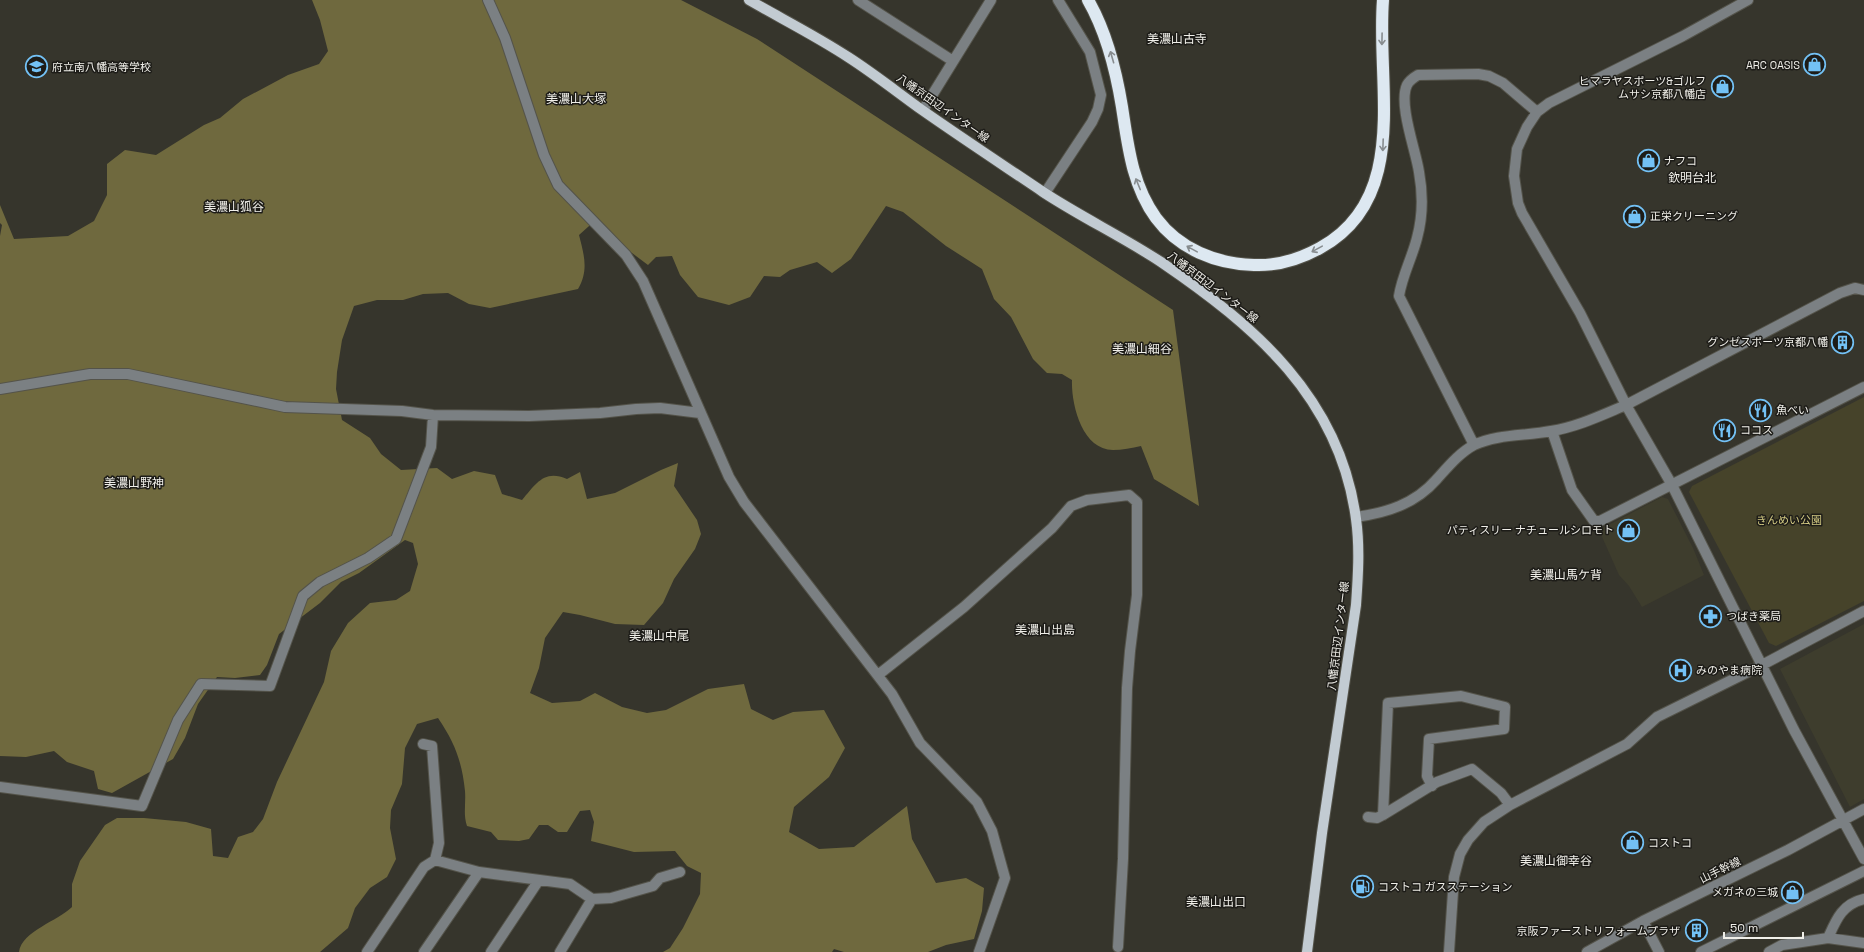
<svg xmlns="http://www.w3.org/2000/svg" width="1864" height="952" font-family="'Space Grotesk','Noto Sans JP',sans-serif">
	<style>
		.built { fill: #3e3d2d }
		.green { fill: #46432a }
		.forest { fill: #6f693e }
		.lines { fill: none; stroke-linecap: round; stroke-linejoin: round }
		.minor-casing { stroke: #54534a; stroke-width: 12 }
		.major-casing { stroke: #54534a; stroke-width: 12 }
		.highway-casing { stroke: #54534a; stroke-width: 14 }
		.minor { stroke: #7b8083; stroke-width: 10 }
		.major { stroke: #c2cbd2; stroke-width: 10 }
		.highway { stroke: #dde8f1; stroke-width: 12 }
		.oneway { stroke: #878c8f }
		.labels { text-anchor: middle; stroke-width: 3; stroke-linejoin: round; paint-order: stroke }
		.poi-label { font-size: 11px; fill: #f0efe9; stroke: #1d1c18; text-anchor: start }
		.street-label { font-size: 11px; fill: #f0efe9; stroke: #1d1c18 }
		.park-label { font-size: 11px; fill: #d2c982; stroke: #1d1c18 }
		.neighbourhood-label { font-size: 12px; fill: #f0efe9; stroke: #1d1c18 }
	</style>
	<rect width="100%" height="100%" fill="#36352c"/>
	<!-- built -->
	<path class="built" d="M 1662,497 L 1668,499 L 1670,503 L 1693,548 L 1704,575 L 1642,607 L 1629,586 L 1619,575 L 1599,530 Z
		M 1864,624 L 1864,799 L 1850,807 L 1780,669 Z"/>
	<!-- green -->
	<path class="green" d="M 1864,397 L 1864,601 L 1776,646 L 1769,643 L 1689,492 L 1692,486 Z"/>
	<!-- forest -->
	<path class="forest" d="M 312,0 L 681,0 L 757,39 L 1173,310 L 1199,506 L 1154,479 L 1141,446 C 1132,448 1122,450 1113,450 C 1082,450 1071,404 1072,380 L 1062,374 L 1047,373 L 1033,359 L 1011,317 L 994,299 L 982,269 L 946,246 L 903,212 L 886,206 L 851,259 L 832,273 L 817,262 L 790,270 L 780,277 L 764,276 L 750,297 L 729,305 L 698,297 L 680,275 L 672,256 L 656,257 L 648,265 L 612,238 L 598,218 L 579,235 C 584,255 589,270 578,289 L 490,308 L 469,304 L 448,293 L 423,294 L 403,300 L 377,300 L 354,306 L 342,340 L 337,372 L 336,389 L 342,420 L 370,438 L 381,454 L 401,470 L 437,468 L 452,479 L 474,471 L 495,475 L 502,494 L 522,500 C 536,484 544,469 567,479 L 580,472 L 587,499 L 615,493 L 661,470 L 678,463 L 674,486 L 697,520 L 701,534 L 695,549 L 674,579 L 663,603 L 644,625 L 615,624 L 580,615 L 563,612 L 545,638 L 539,668 L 530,693 L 552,703 L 580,701 L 595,693 L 622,707 L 647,713 L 666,710 L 708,689 L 744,684 L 751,709 L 773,720 L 793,712 L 824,710 L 845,748 L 829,777 L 794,807 L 789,832 L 819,849 L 854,847 L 907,806 L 912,839 L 936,883 L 966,878 L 984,888 L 982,911 L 974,939 L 946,945 L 928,952 L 844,952 L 834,949 L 832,952 L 663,952 L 670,948 L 683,928 L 700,894 L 701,873 L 687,866 L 675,851 L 634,852 L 591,841 L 594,822 L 590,810 L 580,811 L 567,832 L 558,832 L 548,825 L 539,825 L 529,839 L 519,841 L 498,840 L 491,832 L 467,826 C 463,814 466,804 465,791 C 462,762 455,743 438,718 L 417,724 L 405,748 L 402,784 L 391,810 L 390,828 L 396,859 L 387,877 L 370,888 L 355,908 L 348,928 L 320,952 L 19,952 C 22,931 58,921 72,907 L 72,884 L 80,861 L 105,825 L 117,818 L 144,818 L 186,822 L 211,829 L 213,856 L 228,858 L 238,837 L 253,832 L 263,819 L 277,782 L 324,682 L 331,651 L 348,623 L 370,603 L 396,600 L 410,591 L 418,564 L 413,543 L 405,540 L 359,573 L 341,582 L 320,603 L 279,634 L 267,665 L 260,675 L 235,678 L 217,677 L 198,704 L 185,738 L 173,759 L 112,793 L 98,789 L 94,771 L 67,762 L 54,751 L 26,757 L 0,756 L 0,236 L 2,225 L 0,223 L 0,205 L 14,239 L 68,236 L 94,221 L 107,195 L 107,164 L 125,150 L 156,155 L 204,125 L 220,118 L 243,99 L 288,75 L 319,64 L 328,51 L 320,20 Z"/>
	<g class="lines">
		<defs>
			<path id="minor" d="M 488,0 L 505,38 L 544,155 L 558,185 L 626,255 L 643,281 L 729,477 L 744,502 L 892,694 L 920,743 L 977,802 L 992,831 L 1005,878 L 979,952
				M 858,0 L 953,61
				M 1748,0 L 1683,36 L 1549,103 L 1537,112 L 1527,127 L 1517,149 L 1514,176 L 1518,203 L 1522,213 L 1580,313 L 1626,405 L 1672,485 L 1794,730 L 1864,859
				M 923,110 L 991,0
				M 1045,193 L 1092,122 L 1098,109 L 1101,95 L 1090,52 L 1058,0
				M 0,389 L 90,374 L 128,374 L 285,407 L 402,411 L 433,415 L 529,416 L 600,413 L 636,409 L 660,408 L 700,413
				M 1552,431 L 1572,490 L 1594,521 L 1600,521 L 1864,387
				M 1474,445 L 1399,296 C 1402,276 1412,258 1417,238 C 1423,216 1423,194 1419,172 C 1416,151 1398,104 1407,85 C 1409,81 1413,78 1418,75 L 1478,74 L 1489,76 L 1503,83 L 1537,112
				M 1356,517 C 1386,513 1415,504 1436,480 C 1447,468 1459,453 1474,445 C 1497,434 1526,436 1551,431 C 1577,427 1602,415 1626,405 L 1840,293 L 1855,288 L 1864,290
				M 878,675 L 964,607 L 1052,528 L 1071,506 L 1087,500 L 1129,495 L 1137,502 L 1137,595 L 1130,651 L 1127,688 L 1123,859 L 1118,947
				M 423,744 L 432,746 L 439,843 L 435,860 L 479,872 L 570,884 L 592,899 L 611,898 L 653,886 L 660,878 L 680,872
				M 0,787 L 142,806 L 178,720 L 201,684 L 270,686 L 303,596 L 320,582 L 368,558 L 396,539 L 431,447 L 433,415
				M 1383,815 L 1388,703 L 1461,696 L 1505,707 L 1504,729 L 1429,739 L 1427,776 L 1432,786
				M 1368,817 L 1377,818 L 1383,815 L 1437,782 L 1472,769 L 1501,793 L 1510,805
				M 1643,921 L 1659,952
				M 1828,938 C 1836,920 1842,904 1864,899
				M 367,952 L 424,867 L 435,860
				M 424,952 L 479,872
				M 491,952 L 539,880
				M 560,952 L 592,899
				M 1449,952 L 1454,877 L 1460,854 L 1468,840 L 1484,822 L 1510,805 L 1627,744 L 1657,717 L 1762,665 L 1864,611
				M 1587,952 L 1643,921 L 1788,850 L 1864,809
				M 1701,952 L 1864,871
				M 1769,952 L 1782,945 L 1828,938 L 1864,943"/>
			<path id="major" d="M 749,0 C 782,19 816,36 848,57 C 873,73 897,92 922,110 C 962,138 1003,165 1043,192 C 1081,217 1123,237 1161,262 C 1255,326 1340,398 1356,519 C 1360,547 1358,577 1356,605 L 1322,833 L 1307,952"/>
			<path id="highway" d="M 1088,0 C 1107,33 1116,70 1122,107 C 1128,146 1132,185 1156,218 C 1179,249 1216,264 1254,265 C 1277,266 1300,259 1320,248 C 1411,198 1376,85 1383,0"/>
		</defs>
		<!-- minor casing -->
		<use href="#minor" class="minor-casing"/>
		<!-- major casing -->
		<use href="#major" class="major-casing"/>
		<!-- highway casing -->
		<use href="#highway" class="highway-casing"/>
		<!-- minor -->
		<use href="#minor" class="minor"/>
		<!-- major -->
		<use href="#major" class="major"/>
		<!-- highway -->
		<use href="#highway" class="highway"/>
	</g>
	<!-- one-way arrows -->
	<defs><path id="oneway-shaft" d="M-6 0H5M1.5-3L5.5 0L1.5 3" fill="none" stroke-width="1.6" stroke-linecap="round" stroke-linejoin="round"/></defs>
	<g class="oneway">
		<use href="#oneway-shaft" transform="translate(1382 39) rotate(91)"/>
		<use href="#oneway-shaft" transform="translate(1112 57) rotate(-106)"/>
		<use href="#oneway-shaft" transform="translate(1383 145) rotate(92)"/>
		<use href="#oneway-shaft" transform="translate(1138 184) rotate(-112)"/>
		<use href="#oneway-shaft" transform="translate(1192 249) rotate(-151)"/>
		<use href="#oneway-shaft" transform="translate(1317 249) rotate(151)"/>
	</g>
	<!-- icons -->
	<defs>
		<symbol id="shop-ring" viewBox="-11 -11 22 22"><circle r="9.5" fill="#1d1c18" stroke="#73c1f5" stroke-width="1.5"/><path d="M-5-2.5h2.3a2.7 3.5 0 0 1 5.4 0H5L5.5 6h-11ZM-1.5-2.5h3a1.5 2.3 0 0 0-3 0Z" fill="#73c1f5"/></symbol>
		<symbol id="school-ring" viewBox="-11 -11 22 22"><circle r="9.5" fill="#1d1c18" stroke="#73c1f5" stroke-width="1.5"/><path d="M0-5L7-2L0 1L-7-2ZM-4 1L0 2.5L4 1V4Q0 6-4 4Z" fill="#73c1f5"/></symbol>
		<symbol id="building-ring" viewBox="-11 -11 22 22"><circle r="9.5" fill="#1d1c18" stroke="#73c1f5" stroke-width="1.5"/><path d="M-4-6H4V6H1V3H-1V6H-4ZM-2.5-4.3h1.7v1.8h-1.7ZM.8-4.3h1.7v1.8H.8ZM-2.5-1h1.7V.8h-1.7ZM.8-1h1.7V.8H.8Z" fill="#73c1f5"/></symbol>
		<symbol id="restaurant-ring" viewBox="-11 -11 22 22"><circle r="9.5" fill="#1d1c18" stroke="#73c1f5" stroke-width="1.5"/><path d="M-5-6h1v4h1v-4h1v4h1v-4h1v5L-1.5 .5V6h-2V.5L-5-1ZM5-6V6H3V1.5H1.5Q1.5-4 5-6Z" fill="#73c1f5"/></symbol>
		<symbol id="pharmacy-ring" viewBox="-11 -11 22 22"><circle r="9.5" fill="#1d1c18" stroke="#73c1f5" stroke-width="1.5"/><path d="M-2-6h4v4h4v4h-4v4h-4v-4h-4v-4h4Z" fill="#73c1f5"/></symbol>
		<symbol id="hospital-ring" viewBox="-11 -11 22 22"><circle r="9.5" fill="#1d1c18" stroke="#73c1f5" stroke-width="1.5"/><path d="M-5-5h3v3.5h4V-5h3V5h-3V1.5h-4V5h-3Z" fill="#73c1f5"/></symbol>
		<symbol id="fuel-ring" viewBox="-11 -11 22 22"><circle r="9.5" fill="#1d1c18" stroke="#73c1f5" stroke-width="1.5"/><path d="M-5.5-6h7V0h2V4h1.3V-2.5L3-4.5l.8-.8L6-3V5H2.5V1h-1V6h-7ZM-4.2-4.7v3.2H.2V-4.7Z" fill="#73c1f5"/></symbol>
	</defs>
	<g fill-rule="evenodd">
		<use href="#shop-ring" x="1802" y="52" width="25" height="25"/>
		<use href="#school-ring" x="24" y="54" width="25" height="25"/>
		<use href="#shop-ring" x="1710" y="74" width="25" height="25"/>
		<use href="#shop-ring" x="1636" y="148" width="25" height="25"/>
		<use href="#shop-ring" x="1622" y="204" width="25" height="25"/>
		<use href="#building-ring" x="1830" y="330" width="25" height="25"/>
		<use href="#restaurant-ring" x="1748" y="398" width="25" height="25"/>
		<use href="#restaurant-ring" x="1712" y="418" width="25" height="25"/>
		<use href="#shop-ring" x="1616" y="518" width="25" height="25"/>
		<use href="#pharmacy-ring" x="1698" y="604" width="25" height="25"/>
		<use href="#hospital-ring" x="1668" y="658" width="25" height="25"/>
		<use href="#shop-ring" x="1620" y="830" width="25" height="25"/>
		<use href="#fuel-ring" x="1350" y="874" width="25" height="25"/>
		<use href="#shop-ring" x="1780" y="880" width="25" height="25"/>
		<use href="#building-ring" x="1684" y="918" width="25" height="25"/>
	</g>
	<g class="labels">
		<!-- poi labels -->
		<g class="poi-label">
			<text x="1800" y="69" text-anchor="end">ARC OASIS</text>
			<text x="52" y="71">府立南八幡高等学校</text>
			<text x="1706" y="85" text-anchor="end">ヒマラヤスポーツ&amp;ゴルフ<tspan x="1706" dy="13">ムサシ京都八幡店</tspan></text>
			<text x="1664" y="165">ナフコ</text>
			<text x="1650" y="220">正栄クリーニング</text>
			<text x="1828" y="346" text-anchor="end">グンゼスポーツ京都八幡</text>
			<text x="1776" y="414">魚べい</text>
			<text x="1740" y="434">ココス</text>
			<text x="1614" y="534" text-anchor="end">パティスリー ナチュールシロモト</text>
			<text x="1726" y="620">つばき薬局</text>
			<text x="1696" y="674">みのやま病院</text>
			<text x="1648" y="847">コストコ</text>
			<text x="1378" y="891">コストコ ガスステーション</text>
			<text x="1778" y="896" text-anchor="end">メガネの三城</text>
			<text x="1680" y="935" text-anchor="end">京阪ファーストリフォームプラザ</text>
		</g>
		<!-- street labels -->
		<g class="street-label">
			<text transform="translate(943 108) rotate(35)" y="4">八幡京田辺インター線</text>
			<text transform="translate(1213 287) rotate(37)" y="4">八幡京田辺インター線</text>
			<text transform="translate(1338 636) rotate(-83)" y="4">八幡京田辺インター線</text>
			<text transform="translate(1720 870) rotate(-26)" y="4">山手幹線</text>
		</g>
		<!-- park labels -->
		<g class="park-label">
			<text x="1789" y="524">きんめい公園</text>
		</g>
		<!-- neighbourhood labels -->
		<g class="neighbourhood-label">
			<text x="1177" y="43">美濃山古寺</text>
			<text x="576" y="103">美濃山大塚</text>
			<text x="1692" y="182">欽明台北</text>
			<text x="234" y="211">美濃山狐谷</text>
			<text x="1142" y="353">美濃山細谷</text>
			<text x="134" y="487">美濃山野神</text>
			<text x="1566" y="579">美濃山馬ケ背</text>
			<text x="1045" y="634">美濃山出島</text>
			<text x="659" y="640">美濃山中尾</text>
			<text x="1556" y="865">美濃山御幸谷</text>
			<text x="1216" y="906">美濃山出口</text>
		</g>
	</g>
	<!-- scale -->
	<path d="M1724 932v6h79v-6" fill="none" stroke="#f0efe9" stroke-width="2"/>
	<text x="1730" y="932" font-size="12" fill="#f0efe9" stroke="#1d1c18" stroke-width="3" paint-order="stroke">50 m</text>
</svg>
